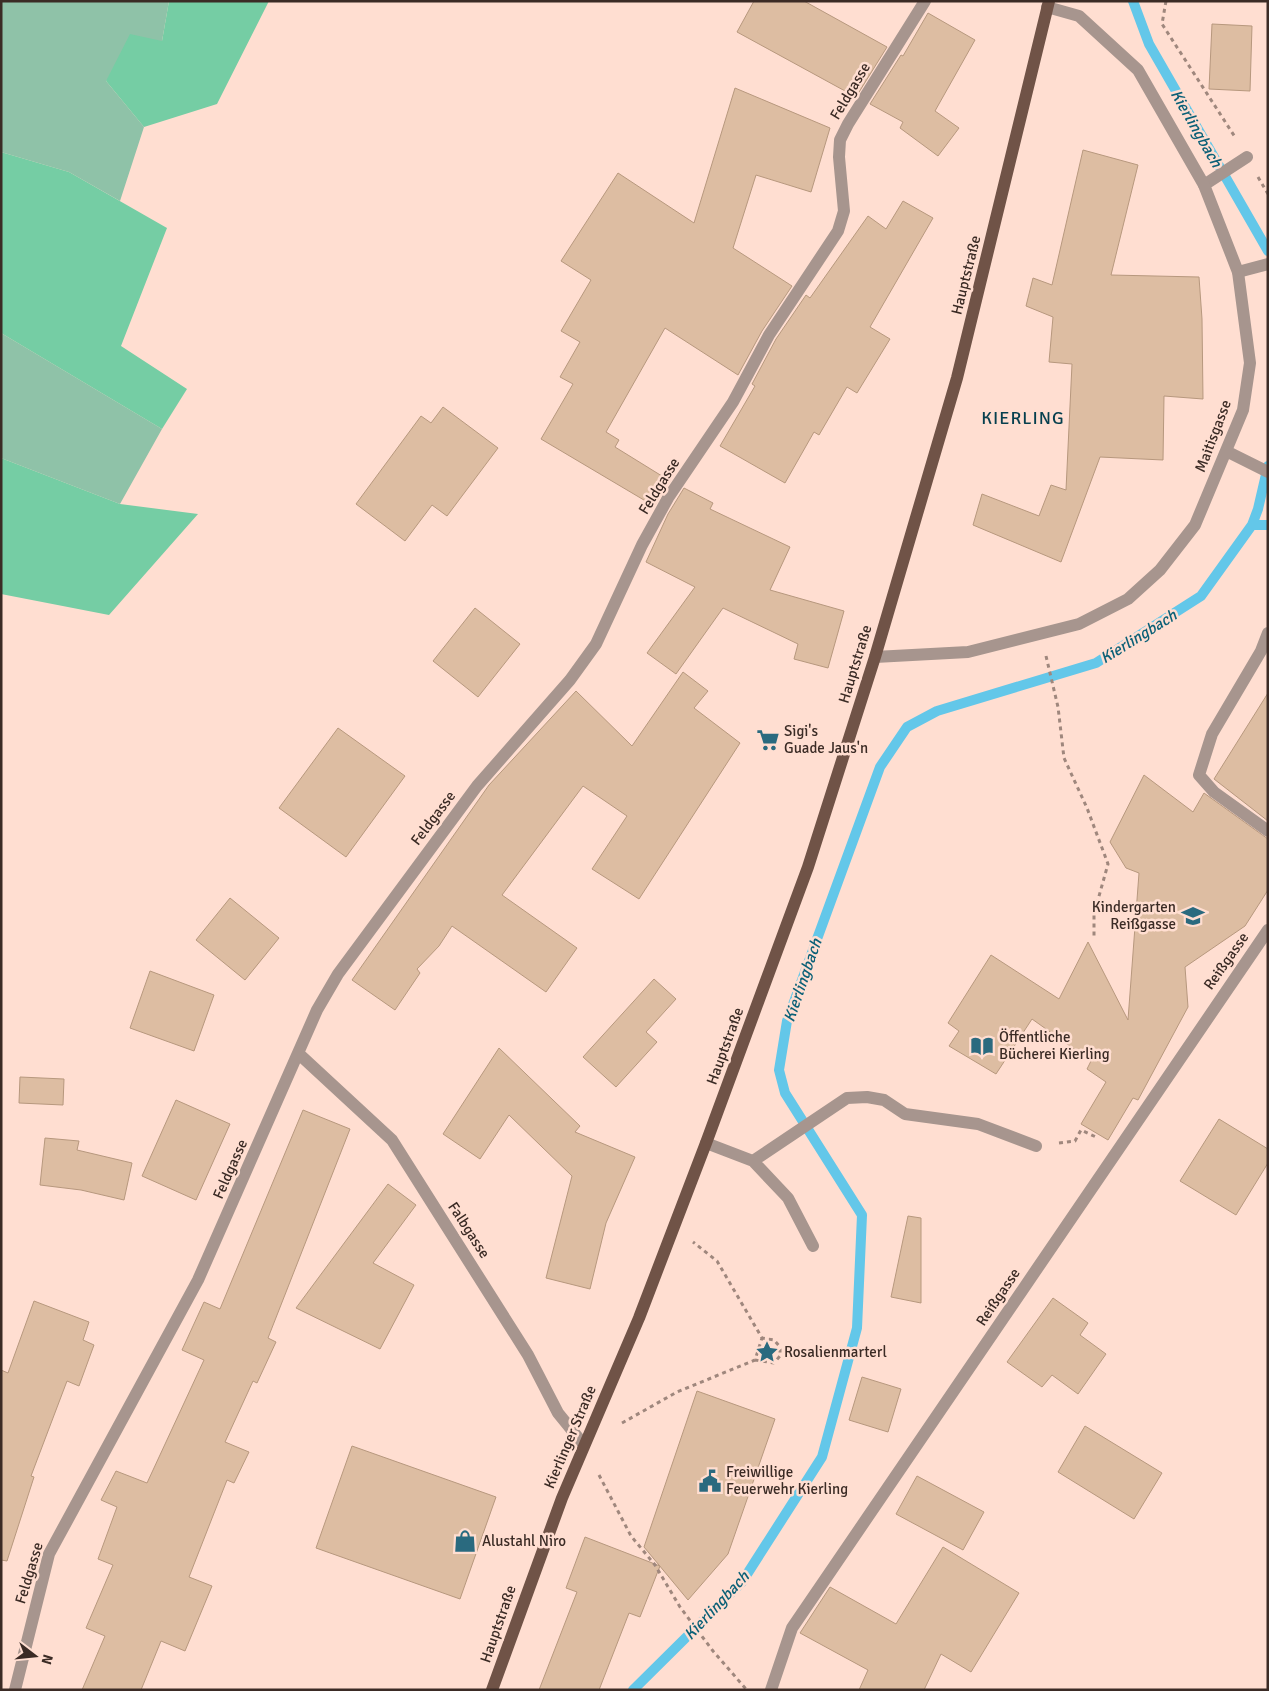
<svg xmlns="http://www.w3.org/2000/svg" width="1269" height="1691" font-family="Signika,sans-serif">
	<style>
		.green { fill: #8fc2a8 }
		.forest { fill: #75cda4 }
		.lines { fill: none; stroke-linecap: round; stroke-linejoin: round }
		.stream { stroke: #63c7e9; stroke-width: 10 }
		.building { fill: #ddbda2; stroke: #b7987e }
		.path { stroke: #9f877d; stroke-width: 3; stroke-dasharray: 4 4; stroke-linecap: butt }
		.service { stroke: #a7958e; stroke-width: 12 }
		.minor { stroke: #a7958e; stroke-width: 12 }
		.primary { stroke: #705347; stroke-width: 12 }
		.labels { text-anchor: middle; stroke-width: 5; stroke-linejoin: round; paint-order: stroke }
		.street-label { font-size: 15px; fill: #3b2b25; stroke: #ffded1 }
		.poi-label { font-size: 15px; fill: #3b2b25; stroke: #ffded1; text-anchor: start }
		.water-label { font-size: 16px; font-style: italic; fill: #0b6077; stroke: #ffded1 }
		.quarter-label { font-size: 18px; letter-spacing: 1px; fill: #063f4e; stroke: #ffded1 }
	</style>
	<rect width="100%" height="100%" fill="#ffded1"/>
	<!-- green -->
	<path class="green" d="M 1,1 L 169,1 L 162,41 L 106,81 L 144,127 L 120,201 L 69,172 L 1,152 Z
		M 1,333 L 162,429 L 120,504 L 1,458 Z"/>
	<!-- forest -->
	<path class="forest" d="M 169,1 L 269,1 L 217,104 L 144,127 L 106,81 L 130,34 L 162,41 Z
		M 1,152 L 69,172 L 167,228 L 121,346 L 187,389 L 162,429 L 1,333 Z
		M 1,458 L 120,504 L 198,514 L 109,615 L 1,594 Z"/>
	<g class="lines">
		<!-- stream -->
		<path class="stream" d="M 1133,1 L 1149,44 L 1268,251
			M 1252,525 L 1268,525
			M 633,1690 L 742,1582 L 822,1457 L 857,1328 L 862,1215 L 785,1093 L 779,1070 L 787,1021 L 880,767 L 907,727 L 937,711 L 1096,663 L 1201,596 L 1252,525 L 1258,509 L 1268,466"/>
	</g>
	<!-- building -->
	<path class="building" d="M 754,1 L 804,1 L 887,47 L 856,97 L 737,32 Z
		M 928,13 L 975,40 L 935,111 L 959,128 L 938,156 L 900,128 L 903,122 L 870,104 L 901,55 L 903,56 Z
		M 1212,24 L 1252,26 L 1250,91 L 1209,89 Z
		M 735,88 L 830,128 L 811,192 L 756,175 L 733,248 L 792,286 L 762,331 L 738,375 L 665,328 L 606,432 L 619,440 L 615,447 L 670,481 L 654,506 L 541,439 L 573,384 L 560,377 L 580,342 L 561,331 L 591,280 L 561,261 L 618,173 L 694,223 Z
		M 1083,150 L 1138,165 L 1111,275 L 1199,277 L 1202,319 L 1203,399 L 1164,396 L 1163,460 L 1100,457 L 1061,562 L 973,525 L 982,494 L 1039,516 L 1051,485 L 1066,490 L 1072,364 L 1049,362 L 1053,317 L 1026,306 L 1033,278 L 1052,285 Z
		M 903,201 L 933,218 L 870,327 L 890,339 L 857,393 L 847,387 L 819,435 L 814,432 L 785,483 L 720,446 L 755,386 L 752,384 L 776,339 L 806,295 L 810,298 L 868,216 L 886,229 Z
		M 443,407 L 498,448 L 447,516 L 432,505 L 405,541 L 356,504 L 421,416 L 431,423 Z
		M 684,488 L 713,503 L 710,509 L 790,547 L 770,590 L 844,611 L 828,668 L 794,659 L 798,644 L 723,608 L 676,674 L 647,653 L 695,587 L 646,562 L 668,514 Z
		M 475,608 L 520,644 L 478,697 L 433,661 Z
		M 683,672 L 708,691 L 694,708 L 740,743 L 639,899 L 592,869 L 627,816 L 583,786 L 502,895 L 577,948 L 546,992 L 452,926 L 439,946 L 417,969 L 420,973 L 395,1010 L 352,980 L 489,785 L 576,691 L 632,746 Z
		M 1268,693 L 1268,821 L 1214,779 Z
		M 338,728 L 405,776 L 346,857 L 279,808 Z
		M 1144,775 L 1193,812 L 1204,793 L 1268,839 L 1268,890 L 1245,926 L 1185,967 L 1188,1007 L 1138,1100 L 1133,1098 L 1108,1140 L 1081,1124 L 1106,1082 L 1087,1069 L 1091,1061 L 1032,1019 L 996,1074 L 949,1046 L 959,1031 L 948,1023 L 991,955 L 1059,999 L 1088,942 L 1128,1020 L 1139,873 L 1126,868 L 1110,842 Z
		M 230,898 L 279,938 L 245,980 L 196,940 Z
		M 150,971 L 214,995 L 194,1051 L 130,1028 Z
		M 654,979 L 676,999 L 646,1032 L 657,1042 L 616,1087 L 583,1057 Z
		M 499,1048 L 580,1126 L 575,1132 L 635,1157 L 606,1223 L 590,1289 L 546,1278 L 572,1176 L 509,1115 L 480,1159 L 443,1134 Z
		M 20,1077 L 64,1079 L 63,1105 L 19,1103 Z
		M 176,1100 L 230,1124 L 196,1200 L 142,1176 Z
		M 303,1110 L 350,1129 L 268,1338 L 276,1342 L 257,1383 L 253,1381 L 225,1442 L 249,1452 L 234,1483 L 227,1480 L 189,1577 L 212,1586 L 185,1651 L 161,1641 L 141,1690 L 82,1690 L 105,1636 L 86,1628 L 113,1565 L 98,1559 L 117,1507 L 101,1500 L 116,1471 L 147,1483 L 204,1360 L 182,1350 L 204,1302 L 220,1309 Z
		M 1219,1119 L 1268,1149 L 1268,1163 L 1236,1215 L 1180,1181 Z
		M 45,1138 L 79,1141 L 77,1150 L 132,1163 L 124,1200 L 81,1190 L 40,1185 Z
		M 388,1184 L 416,1205 L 373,1263 L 414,1285 L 380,1349 L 296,1308 Z
		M 908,1216 L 921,1218 L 921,1303 L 891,1297 Z
		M 1053,1298 L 1088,1323 L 1080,1335 L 1106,1354 L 1078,1394 L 1052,1375 L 1042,1387 L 1007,1362 Z
		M 34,1301 L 89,1322 L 83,1340 L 94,1345 L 79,1386 L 67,1381 L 31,1476 L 34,1477 L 7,1561 L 1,1560 L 1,1370 L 8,1373 Z
		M 862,1377 L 901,1389 L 888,1432 L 849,1420 Z
		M 697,1391 L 775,1419 L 728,1554 L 688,1600 L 644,1547 Z
		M 1085,1426 L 1162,1473 L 1134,1519 L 1058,1472 Z
		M 352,1446 L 496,1497 L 460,1599 L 316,1548 Z
		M 917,1476 L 984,1512 L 963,1550 L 896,1514 Z
		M 585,1537 L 660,1566 L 640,1617 L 629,1613 L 599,1690 L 539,1690 L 577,1592 L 566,1588 Z
		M 943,1547 L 1019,1593 L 971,1672 L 941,1654 L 924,1690 L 859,1690 L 868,1670 L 800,1633 L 830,1587 L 896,1624 Z"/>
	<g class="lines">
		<!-- path -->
		<path class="path" d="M 1166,1 L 1162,24 L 1235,137
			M 1258,177 L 1268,194
			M 1046,656 L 1058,707 L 1064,758 L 1087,808 L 1108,864 L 1094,914 L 1094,936
			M 1059,1143 L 1075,1141 L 1081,1130 L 1096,1137
			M 755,1360 L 774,1363 L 780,1356 L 780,1347 L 774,1340 L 762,1338
			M 622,1423 L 677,1392 L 755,1360 L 762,1338 L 717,1261 L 693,1242
			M 599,1475 L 631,1536 L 655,1565 L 680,1607 L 713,1651 L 746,1689"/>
		<!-- service -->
		<path class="service" d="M 1204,185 L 1247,157
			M 1238,272 L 1268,264
			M 706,1143 L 753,1161 L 847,1098 L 867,1097 L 884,1100 L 905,1114 L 978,1124 L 1036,1146
			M 753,1161 L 788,1198 L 813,1246"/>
		<!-- minor -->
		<path class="minor" d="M 1226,451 L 1268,472
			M 1268,633 L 1261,651 L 1212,734 L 1199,775 L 1214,792 L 1268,831
			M 875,657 L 968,652 L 1079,624 L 1128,599 L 1160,570 L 1195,525 L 1243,410 L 1250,363 L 1238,272 L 1204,185 L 1138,70 L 1079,16 L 1047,7
			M 299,1054 L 392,1140 L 528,1355 L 558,1413 L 584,1445
			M 15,1690 L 49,1554 L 198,1280 L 317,1010 L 338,974 L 477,786 L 570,680 L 596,644 L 642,545 L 668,498 L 733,402 L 769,335 L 838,231 L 844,211 L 839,157 L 840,140 L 848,124 L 925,1
			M 771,1690 L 792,1628 L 1268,930"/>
		<!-- primary -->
		<path class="primary" d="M 492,1690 L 562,1498 L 639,1318 L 706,1143 L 808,867 L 875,657 L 957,378 L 1049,1"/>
	</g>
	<!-- icons -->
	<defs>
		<symbol id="supermarket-bare" viewBox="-9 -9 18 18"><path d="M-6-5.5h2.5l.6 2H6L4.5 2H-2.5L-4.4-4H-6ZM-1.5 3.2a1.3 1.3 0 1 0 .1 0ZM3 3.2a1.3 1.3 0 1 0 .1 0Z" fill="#2a6a7f" stroke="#ffded1" stroke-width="2.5" paint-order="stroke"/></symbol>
		<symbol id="school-bare" viewBox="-9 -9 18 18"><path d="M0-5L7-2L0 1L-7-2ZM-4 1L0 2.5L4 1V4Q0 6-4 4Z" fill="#2a6a7f" stroke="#ffded1" stroke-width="2.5" paint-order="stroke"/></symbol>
		<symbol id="library-bare" viewBox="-9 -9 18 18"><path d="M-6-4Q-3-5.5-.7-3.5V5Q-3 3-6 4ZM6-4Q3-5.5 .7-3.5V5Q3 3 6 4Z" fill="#2a6a7f" stroke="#ffded1" stroke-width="2.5" paint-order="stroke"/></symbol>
		<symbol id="sight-bare" viewBox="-9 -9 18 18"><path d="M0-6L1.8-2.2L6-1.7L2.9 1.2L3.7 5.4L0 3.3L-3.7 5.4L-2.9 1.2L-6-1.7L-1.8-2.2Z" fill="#2a6a7f" stroke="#ffded1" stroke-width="2.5" paint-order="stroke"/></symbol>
		<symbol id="civic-bare" viewBox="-9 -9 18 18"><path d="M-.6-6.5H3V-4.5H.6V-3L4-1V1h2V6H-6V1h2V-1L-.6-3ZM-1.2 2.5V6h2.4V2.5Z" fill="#2a6a7f" stroke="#ffded1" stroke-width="2.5" paint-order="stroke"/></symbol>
		<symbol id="shop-bare" viewBox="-9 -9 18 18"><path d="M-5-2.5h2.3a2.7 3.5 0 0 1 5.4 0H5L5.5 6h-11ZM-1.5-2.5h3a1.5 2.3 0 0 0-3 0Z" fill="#2a6a7f" stroke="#ffded1" stroke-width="2.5" paint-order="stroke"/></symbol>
	</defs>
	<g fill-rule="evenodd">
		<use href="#supermarket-bare" x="752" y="724" width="32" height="32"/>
		<use href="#school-bare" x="1177" y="900" width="32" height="32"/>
		<use href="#library-bare" x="966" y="1030" width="32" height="32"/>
		<use href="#sight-bare" x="751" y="1336" width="32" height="32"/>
		<use href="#civic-bare" x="694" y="1465" width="32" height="32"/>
		<use href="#shop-bare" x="449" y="1525" width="32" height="32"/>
	</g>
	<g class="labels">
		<!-- street labels -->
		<g class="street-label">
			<text transform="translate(850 91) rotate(-59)" y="5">Feldgasse</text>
			<text transform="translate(966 275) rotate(-76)" y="5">Hauptstraße</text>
			<text transform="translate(1213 436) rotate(-69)" y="5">Maitisgasse</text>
			<text transform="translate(659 486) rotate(-58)" y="5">Feldgasse</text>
			<text transform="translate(855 664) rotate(-73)" y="5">Hauptstraße</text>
			<text transform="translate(433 818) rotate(-53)" y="5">Feldgasse</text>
			<text transform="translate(1226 961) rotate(-55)" y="5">Reißgasse</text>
			<text transform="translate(725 1046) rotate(-70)" y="5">Hauptstraße</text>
			<text transform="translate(230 1169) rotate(-66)" y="5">Feldgasse</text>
			<text transform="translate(469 1230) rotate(57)" y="5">Falbgasse</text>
			<text transform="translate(998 1297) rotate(-56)" y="5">Reißgasse</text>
			<text transform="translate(570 1437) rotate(-67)" y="5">Kierlinger Straße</text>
			<text transform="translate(29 1573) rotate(-73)" y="5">Feldgasse</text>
			<text transform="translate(498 1624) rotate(-71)" y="5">Hauptstraße</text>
		</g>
		<!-- poi labels -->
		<g class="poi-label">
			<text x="784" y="736">Sigi's<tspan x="784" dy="17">Guade Jaus'n</tspan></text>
			<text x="1176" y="912" text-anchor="end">Kindergarten<tspan x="1176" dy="17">Reißgasse</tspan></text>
			<text x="999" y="1042">Öffentliche<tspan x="999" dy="17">Bücherei Kierling</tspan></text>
			<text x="784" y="1357">Rosalienmarterl</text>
			<text x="726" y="1477">Freiwillige<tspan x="726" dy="17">Feuerwehr Kierling</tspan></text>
			<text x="482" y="1546">Alustahl Niro</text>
		</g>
		<!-- water labels -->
		<g class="water-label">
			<text transform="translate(1197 128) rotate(60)" y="6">Kierlingbach</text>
			<text transform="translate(1138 636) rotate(-32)" y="6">Kierlingbach</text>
			<text transform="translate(802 980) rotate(-71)" y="6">Kierlingbach</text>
			<text transform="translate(716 1605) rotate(-47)" y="6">Kierlingbach</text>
		</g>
		<!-- quarter labels -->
		<g class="quarter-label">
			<text x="1023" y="424">KIERLING</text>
		</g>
	</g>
	<!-- border -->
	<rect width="1269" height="1691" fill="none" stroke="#3b2b25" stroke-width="5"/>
	<!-- north arrow -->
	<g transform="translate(35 1656) rotate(106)" stroke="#ffded1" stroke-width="4" paint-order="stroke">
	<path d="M0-4L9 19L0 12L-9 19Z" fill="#3b2b25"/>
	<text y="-8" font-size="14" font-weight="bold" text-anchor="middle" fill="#3b2b25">N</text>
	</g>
</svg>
